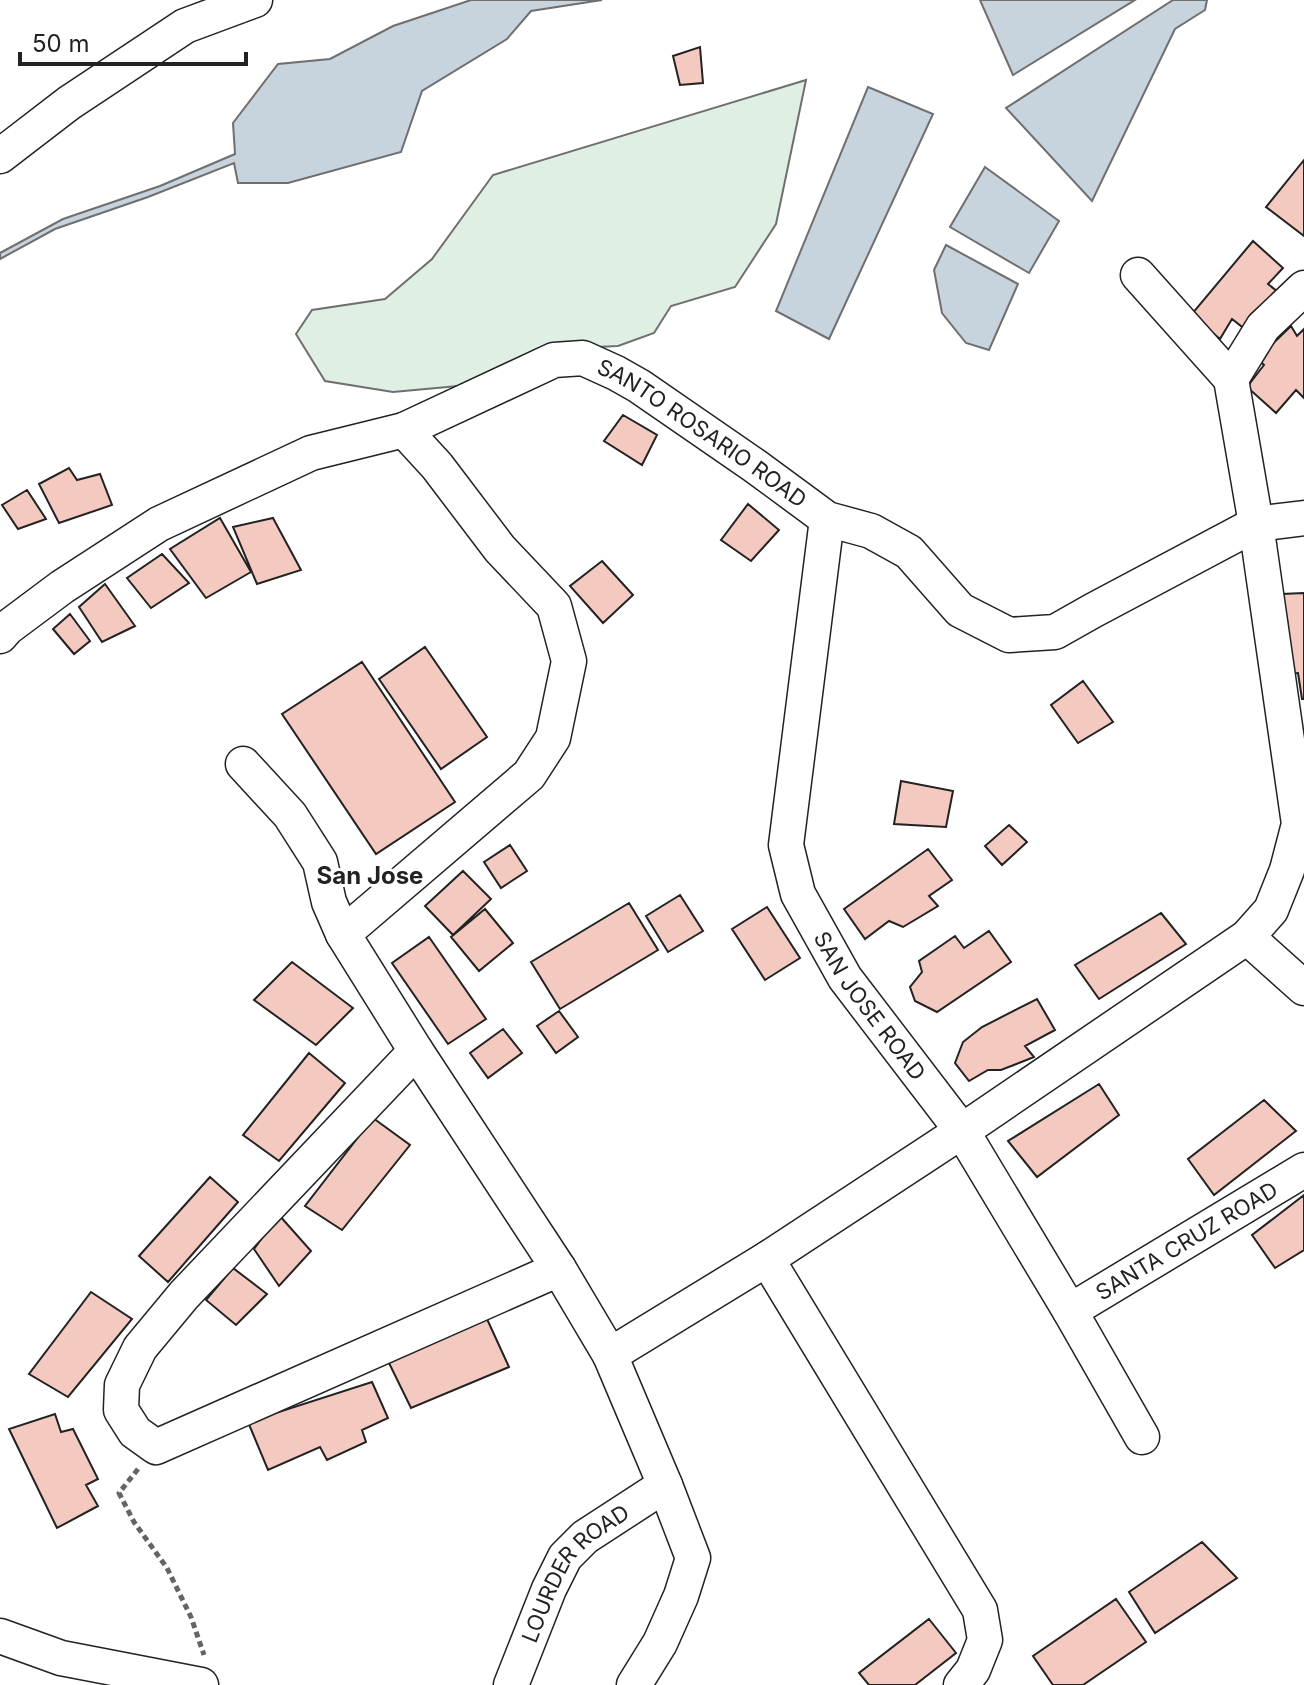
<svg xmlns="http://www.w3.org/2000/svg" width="1304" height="1685" font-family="Inter,sans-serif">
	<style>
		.green { fill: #e0efe3; stroke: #6f6f6f; stroke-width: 2 }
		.water { fill: #c7d3dd; stroke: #6f6f6f; stroke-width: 2 }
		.building { fill: #f3c9c0; stroke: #222; stroke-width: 2 }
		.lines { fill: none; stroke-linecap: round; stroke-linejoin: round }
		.minor-casing { stroke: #222; stroke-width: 37 }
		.path { stroke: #646464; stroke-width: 5; stroke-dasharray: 6 4; stroke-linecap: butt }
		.minor { stroke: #fff; stroke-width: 34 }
		.labels { text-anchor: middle; stroke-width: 6; stroke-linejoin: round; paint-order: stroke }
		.street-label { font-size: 22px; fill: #222; stroke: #fff }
		.neighbourhood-label { font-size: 24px; font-weight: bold; fill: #222; stroke: #fff }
	</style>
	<rect width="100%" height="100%" fill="#fff"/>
	<!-- green -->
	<path class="green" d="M 806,80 L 776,224 L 735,287 L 671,306 L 654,333 L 618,346 L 534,350 L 509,372 L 480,384 L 393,392 L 325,381 L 296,334 L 312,310 L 385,299 L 432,259 L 493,175 Z"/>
	<!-- water -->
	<path class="water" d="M 471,0 L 602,0 L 531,11 L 507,39 L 422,91 L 401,152 L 288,183 L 238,183 L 234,163 L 148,197 L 55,229 L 0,259 L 0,253 L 63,219 L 160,186 L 235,154 L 233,123 L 278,64 L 330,59 L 393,26 Z
		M 980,0 L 1135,0 L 1013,75 Z
		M 1173,0 L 1207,0 L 1205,10 L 1175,29 L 1092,201 L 1006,108 Z
		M 868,87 L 933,114 L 829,339 L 776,311 Z
		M 985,167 L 1059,221 L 1029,273 L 950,227 Z
		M 946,245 L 1018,284 L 989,350 L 966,343 L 942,313 L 934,270 Z"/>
	<!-- building -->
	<path class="building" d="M 700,47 L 703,83 L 680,85 L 673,56 Z
		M 1304,160 L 1304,236 L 1266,207 Z
		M 1253,241 L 1283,268 L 1268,284 L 1278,292 L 1246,330 L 1232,319 L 1220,339 L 1191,315 Z
		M 1291,326 L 1297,336 L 1304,329 L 1304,398 L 1296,390 L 1276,413 L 1247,387 L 1264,365 L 1257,359 Z
		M 623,415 L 657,435 L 642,465 L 604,441 Z
		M 69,468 L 77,480 L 100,474 L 112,505 L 59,523 L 39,484 Z
		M 27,490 L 46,519 L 18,529 L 2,505 Z
		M 748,504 L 779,530 L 751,561 L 721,540 Z
		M 220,518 L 251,572 L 206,598 L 170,549 Z
		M 273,518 L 301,570 L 257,584 L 233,527 Z
		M 162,554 L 189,583 L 151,608 L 127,578 Z
		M 602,561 L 633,595 L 603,623 L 570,586 Z
		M 105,584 L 135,626 L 102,642 L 79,607 Z
		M 1304,593 L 1304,699 L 1302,699 L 1298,673 L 1287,674 L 1279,628 L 1288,626 L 1282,594 Z
		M 70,614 L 90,641 L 74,654 L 53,629 Z
		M 425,647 L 487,737 L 441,769 L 379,679 Z
		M 362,662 L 455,802 L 376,854 L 282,714 Z
		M 1083,681 L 1113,722 L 1078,743 L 1051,705 Z
		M 901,781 L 953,791 L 946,827 L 894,824 Z
		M 1009,825 L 1027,842 L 1002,865 L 985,846 Z
		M 510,845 L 527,871 L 501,888 L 484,862 Z
		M 928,849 L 952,880 L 929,896 L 938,906 L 903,927 L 889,921 L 865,939 L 844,909 Z
		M 463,871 L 491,899 L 453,935 L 425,906 Z
		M 680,895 L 703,931 L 668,952 L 646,916 Z
		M 629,903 L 658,950 L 560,1009 L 531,962 Z
		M 767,907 L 800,958 L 765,980 L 732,929 Z
		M 485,909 L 513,943 L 479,971 L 451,937 Z
		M 1161,913 L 1186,944 L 1099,999 L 1075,965 Z
		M 989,931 L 1011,962 L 937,1012 L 915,1001 L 910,987 L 922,972 L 919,961 L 955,936 L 964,948 Z
		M 429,937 L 486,1019 L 448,1044 L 392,963 Z
		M 292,962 L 353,1008 L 316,1045 L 254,1000 Z
		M 1037,999 L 1055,1030 L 1025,1046 L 1034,1057 L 1001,1070 L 988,1070 L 969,1081 L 955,1063 L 963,1042 L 982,1027 Z
		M 559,1011 L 578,1037 L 556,1053 L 537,1026 Z
		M 503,1029 L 522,1053 L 488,1078 L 470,1053 Z
		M 309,1053 L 345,1083 L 279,1161 L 243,1135 Z
		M 1099,1084 L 1119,1115 L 1037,1177 L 1008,1141 Z
		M 1264,1100 L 1296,1131 L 1214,1195 L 1188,1159 Z
		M 373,1118 L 410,1145 L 342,1230 L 305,1206 Z
		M 210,1177 L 238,1202 L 168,1282 L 139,1256 Z
		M 1304,1195 L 1304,1250 L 1275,1268 L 1252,1235 Z
		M 279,1215 L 311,1251 L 279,1286 L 254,1249 Z
		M 233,1268 L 267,1294 L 236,1325 L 206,1300 Z
		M 91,1292 L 132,1319 L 68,1397 L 29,1374 Z
		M 487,1319 L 509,1367 L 411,1408 L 388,1361 Z
		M 372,1382 L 388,1418 L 362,1430 L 366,1442 L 327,1460 L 320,1447 L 268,1470 L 248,1422 Z
		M 55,1414 L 61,1432 L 73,1429 L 98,1479 L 86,1485 L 98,1506 L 57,1528 L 9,1429 Z
		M 1202,1542 L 1237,1578 L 1155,1633 L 1129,1592 Z
		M 1116,1599 L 1146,1642 L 1083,1685 L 1053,1685 L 1033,1656 Z
		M 929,1619 L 956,1653 L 915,1685 L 869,1685 L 859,1673 Z"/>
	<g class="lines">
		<defs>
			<g id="minor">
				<path d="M 0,156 L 69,103 L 185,26 L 255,0"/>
				<path d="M 1231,379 L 1263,327 L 1304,288"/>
				<path id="s1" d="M 827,519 L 786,845 L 798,894 L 845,978 L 962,1131 L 1070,1311 L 1142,1437"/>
				<path id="s2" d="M 0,636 L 7,628 L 62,587 L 159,524 L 311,453 L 404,430 L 554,360 L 583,358 L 616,373 L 639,386 L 755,466 L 827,519 L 871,531 L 909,552 L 960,610 L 1009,635 L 1055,632 L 1094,610 L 1256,524 L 1304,518"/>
				<path d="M 243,764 L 290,815 L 320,862 L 329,902 L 343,934 L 416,1051 L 559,1269 L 610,1355"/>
				<path d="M 343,934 L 529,775 L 553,738 L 569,661 L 554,606 L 500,549 L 437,466 L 404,430"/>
				<path d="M 1247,937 L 1304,988"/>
				<path d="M 416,1051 L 184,1295 L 140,1348 L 122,1385 L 121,1410 L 135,1432 L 156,1447 L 559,1269"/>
				<path d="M 767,1259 L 980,1610 L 985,1640 L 973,1670 L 961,1685"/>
				<path id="s3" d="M 1070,1311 L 1304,1170"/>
				<path d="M 0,1636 L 61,1658 L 201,1685"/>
				<path id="s4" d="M 511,1685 L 549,1589 L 565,1557 L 585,1537 L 665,1485"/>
				<path d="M 634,1685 L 660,1643 L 681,1596 L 693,1558 L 665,1485 L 610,1355 L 767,1259 L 962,1131 L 1247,937 L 1271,910 L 1287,870 L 1299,824 L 1256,524 L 1231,379 L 1138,275"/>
			</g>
		</defs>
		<!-- minor casing -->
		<use href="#minor" class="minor-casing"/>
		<!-- path -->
		<path class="path" d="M 138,1469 L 119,1493 L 134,1522 L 167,1568 L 191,1617 L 204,1655"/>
		<!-- minor -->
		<use href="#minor" class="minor"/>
	</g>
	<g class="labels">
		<!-- street labels -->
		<g class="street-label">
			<text dy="8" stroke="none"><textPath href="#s2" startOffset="794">SANTO ROSARIO ROAD</textPath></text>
			<text dy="8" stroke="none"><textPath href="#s1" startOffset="512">SAN JOSE ROAD</textPath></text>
			<text dy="8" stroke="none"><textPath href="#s3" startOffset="136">SANTA CRUZ ROAD</textPath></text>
			<text dy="8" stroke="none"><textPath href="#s4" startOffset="132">LOURDER ROAD</textPath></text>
		</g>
		<!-- neighbourhood labels -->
		<g class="neighbourhood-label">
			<text x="370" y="884">San Jose</text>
		</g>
	</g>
	<!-- scale -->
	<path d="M20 52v12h226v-12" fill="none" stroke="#222222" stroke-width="4"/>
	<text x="32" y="52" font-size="24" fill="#222222" stroke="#ffffff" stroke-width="6" paint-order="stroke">50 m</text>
</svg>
